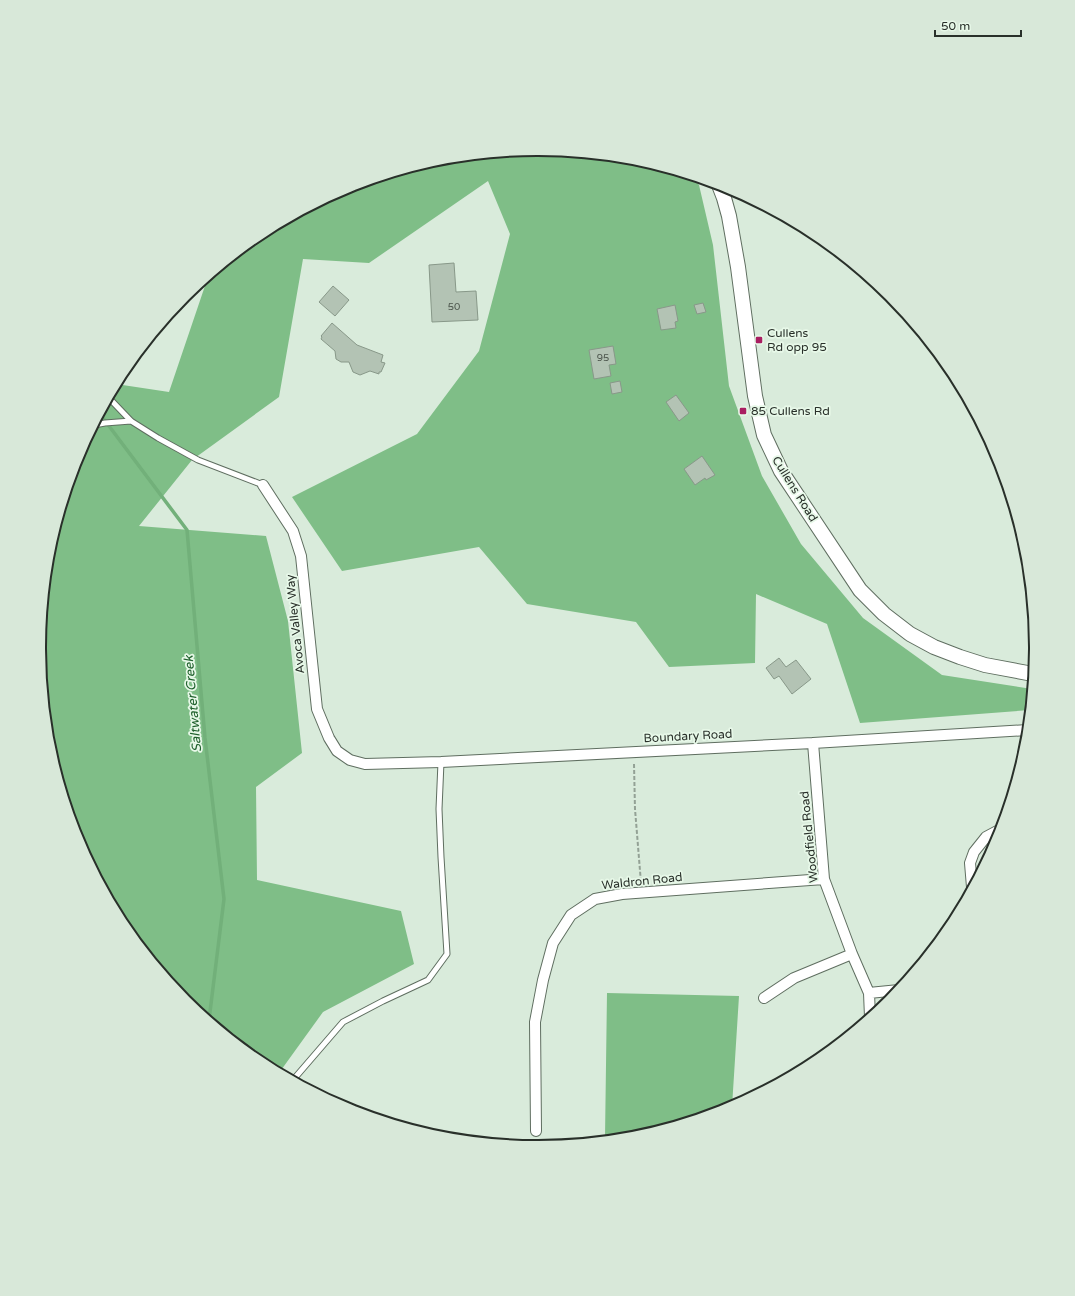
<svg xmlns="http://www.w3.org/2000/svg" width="1075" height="1296" font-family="'Varela Round',sans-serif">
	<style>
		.forest { fill: #7fbe87 }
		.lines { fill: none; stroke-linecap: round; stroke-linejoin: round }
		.stream { stroke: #72b07a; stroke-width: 3.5 }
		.building { fill: #b3c3b4; stroke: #889889 }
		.lane-casing { stroke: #5f6e60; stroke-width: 7 }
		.street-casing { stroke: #5f6e60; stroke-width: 12 }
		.secondary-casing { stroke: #5f6e60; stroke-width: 16 }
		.path { stroke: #93a195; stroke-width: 2; stroke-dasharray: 4 2; stroke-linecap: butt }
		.lane { stroke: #fff; stroke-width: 5 }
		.street { stroke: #fff; stroke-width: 10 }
		.secondary { stroke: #fff; stroke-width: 14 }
		.poi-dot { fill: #a91e61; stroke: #e7f8e8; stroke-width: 1.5 }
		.labels { text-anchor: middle; stroke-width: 3.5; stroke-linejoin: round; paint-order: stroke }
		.number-label { font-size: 10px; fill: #4c554c }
		.poi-label { font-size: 12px; fill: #29302a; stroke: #e7f8e8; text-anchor: start }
		.street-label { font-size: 12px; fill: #29302a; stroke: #e7f8e8 }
		.water-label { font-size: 13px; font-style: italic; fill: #20612d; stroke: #e7f8e8 }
		.rim { fill: none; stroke: #29302a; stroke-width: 2 }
	</style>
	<rect width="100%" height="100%" fill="#d9ebdb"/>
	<!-- forest -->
	<path class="forest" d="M 538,150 L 635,159 L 692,176 L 699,185 L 713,245 L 729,386 L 762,476 L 801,544 L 863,618 L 942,675 L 1032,689 L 1030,710 L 860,723 L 827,624 L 756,594 L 755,663 L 669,667 L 636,622 L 527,604 L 479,547 L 342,571 L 292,497 L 417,434 L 479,351 L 510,234 L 488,181 L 369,263 L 303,259 L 279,397 L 192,460 L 139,526 L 266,536 L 288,621 L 302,753 L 256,787 L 257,880 L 401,911 L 414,964 L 323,1012 L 279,1073 L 260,1062 L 185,1000 L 123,925 L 77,839 L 49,745 L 39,648 L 49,551 L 77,457 L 116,384 L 169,392 L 208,277 L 261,233 L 347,187 L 440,159 Z
		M 607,993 L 739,996 L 732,1107 L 637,1136 L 605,1138 Z"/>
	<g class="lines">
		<!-- stream -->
		<path class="stream" d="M 100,414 L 187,530 L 205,738 L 224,899 L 209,1020"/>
	</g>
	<!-- building -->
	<path class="building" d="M 454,263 L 456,292 L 476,291 L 478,320 L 432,322 L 429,265 Z
		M 333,286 L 349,300 L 335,316 L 319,302 Z
		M 703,303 L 706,312 L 697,314 L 694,305 Z
		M 675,305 L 678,321 L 675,322 L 676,328 L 661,330 L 657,309 Z
		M 332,323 L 357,345 L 383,355 L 381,362 L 385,363 L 381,372 L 379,372 L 379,374 L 370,371 L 360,375 L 353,372 L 349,362 L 341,362 L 336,359 L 335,351 L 321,339 L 322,337 L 321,336 Z
		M 613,346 L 616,364 L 609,365 L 611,376 L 594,379 L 589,350 Z
		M 620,381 L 622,392 L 612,394 L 610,383 Z
		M 676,395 L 689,413 L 679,421 L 666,402 Z
		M 702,456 L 715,475 L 706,480 L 705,478 L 695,485 L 684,469 Z
		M 779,658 L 786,667 L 796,660 L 811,679 L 792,694 L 779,676 L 774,679 L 766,668 Z"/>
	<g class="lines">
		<defs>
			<path id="lane" d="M 109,398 L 131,421 L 158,438 L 198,460 L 263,485
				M 94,425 L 105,423 L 131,421
				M 293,1080 L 343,1022 L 383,1001 L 428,980 L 447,954 L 441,857 L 439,809 L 441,762"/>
			<path id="street" d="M 263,485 L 293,531 L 301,556 L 317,709 L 329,738 L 337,751 L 350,760 L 365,764 L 441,762 L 813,743 L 1028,730
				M 813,743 L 824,879 L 852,954 L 869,993 L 870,1017
				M 972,887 L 970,863 L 974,852 L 986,837 L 1001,829
				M 869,993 L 899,990
				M 764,998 L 794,978 L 852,954
				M 536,1131 L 535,1022 L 543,980 L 553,943 L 571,915 L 595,899 L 622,894 L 824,879"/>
			<path id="secondary" d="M 719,185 L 724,198 L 729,216 L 738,267 L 755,396 L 764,435 L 781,471 L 860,590 L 884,614 L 910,634 L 934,647 L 960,657 L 985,665 L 1033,674"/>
		</defs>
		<!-- lane casing -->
		<use href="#lane" class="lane-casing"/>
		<!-- street casing -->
		<use href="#street" class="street-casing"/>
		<!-- secondary casing -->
		<use href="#secondary" class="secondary-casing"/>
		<!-- path -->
		<path class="path" d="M 634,764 L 635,809 L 641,883
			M 537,1140 L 539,1146"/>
		<!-- lane -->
		<use href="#lane" class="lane"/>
		<!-- street -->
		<use href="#street" class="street"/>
		<!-- secondary -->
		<use href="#secondary" class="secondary"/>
	</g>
	<!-- markers -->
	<g class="poi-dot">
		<rect x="755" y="336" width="8" height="8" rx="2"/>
		<rect x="739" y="407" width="8" height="8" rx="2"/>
	</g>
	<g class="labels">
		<!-- number labels -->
		<g class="number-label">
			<text x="454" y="310">50</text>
			<text x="603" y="361">95</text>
		</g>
		<!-- poi labels -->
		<g class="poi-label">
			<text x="767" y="337">Cullens<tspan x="767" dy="14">Rd opp 95</tspan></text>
			<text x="751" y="415">85 Cullens Rd</text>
		</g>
		<!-- street labels -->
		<g class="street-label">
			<text transform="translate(795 489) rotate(58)" y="4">Cullens Road</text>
			<text transform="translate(295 624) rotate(-96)" y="4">Avoca Valley Way</text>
			<text transform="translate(688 736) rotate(-3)" y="4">Boundary Road</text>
			<text transform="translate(809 837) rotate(-96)" y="4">Woodfield Road</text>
			<text transform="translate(642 881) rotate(-6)" y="4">Waldron Road</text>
		</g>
		<!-- water labels -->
		<g class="water-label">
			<text transform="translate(192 704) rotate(-95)" y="5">Saltwater Creek</text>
		</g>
	</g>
	<!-- crop -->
	<path d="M0 0H1075V1296H0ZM537 156H538A491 491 0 0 1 1029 647V649A491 491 0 0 1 538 1140H537A491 491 0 0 1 46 649V647A491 491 0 0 1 537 156Z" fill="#d8e8d9" fill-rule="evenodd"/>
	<path class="rim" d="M537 156H538A491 491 0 0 1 1029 647V649A491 491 0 0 1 538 1140H537A491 491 0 0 1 46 649V647A491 491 0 0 1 537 156Z"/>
	<!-- scale -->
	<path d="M935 30v6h86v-6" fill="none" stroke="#29302a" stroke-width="2"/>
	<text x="941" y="30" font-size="12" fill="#29302a" stroke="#e7f8e8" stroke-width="3" paint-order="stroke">50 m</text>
</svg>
